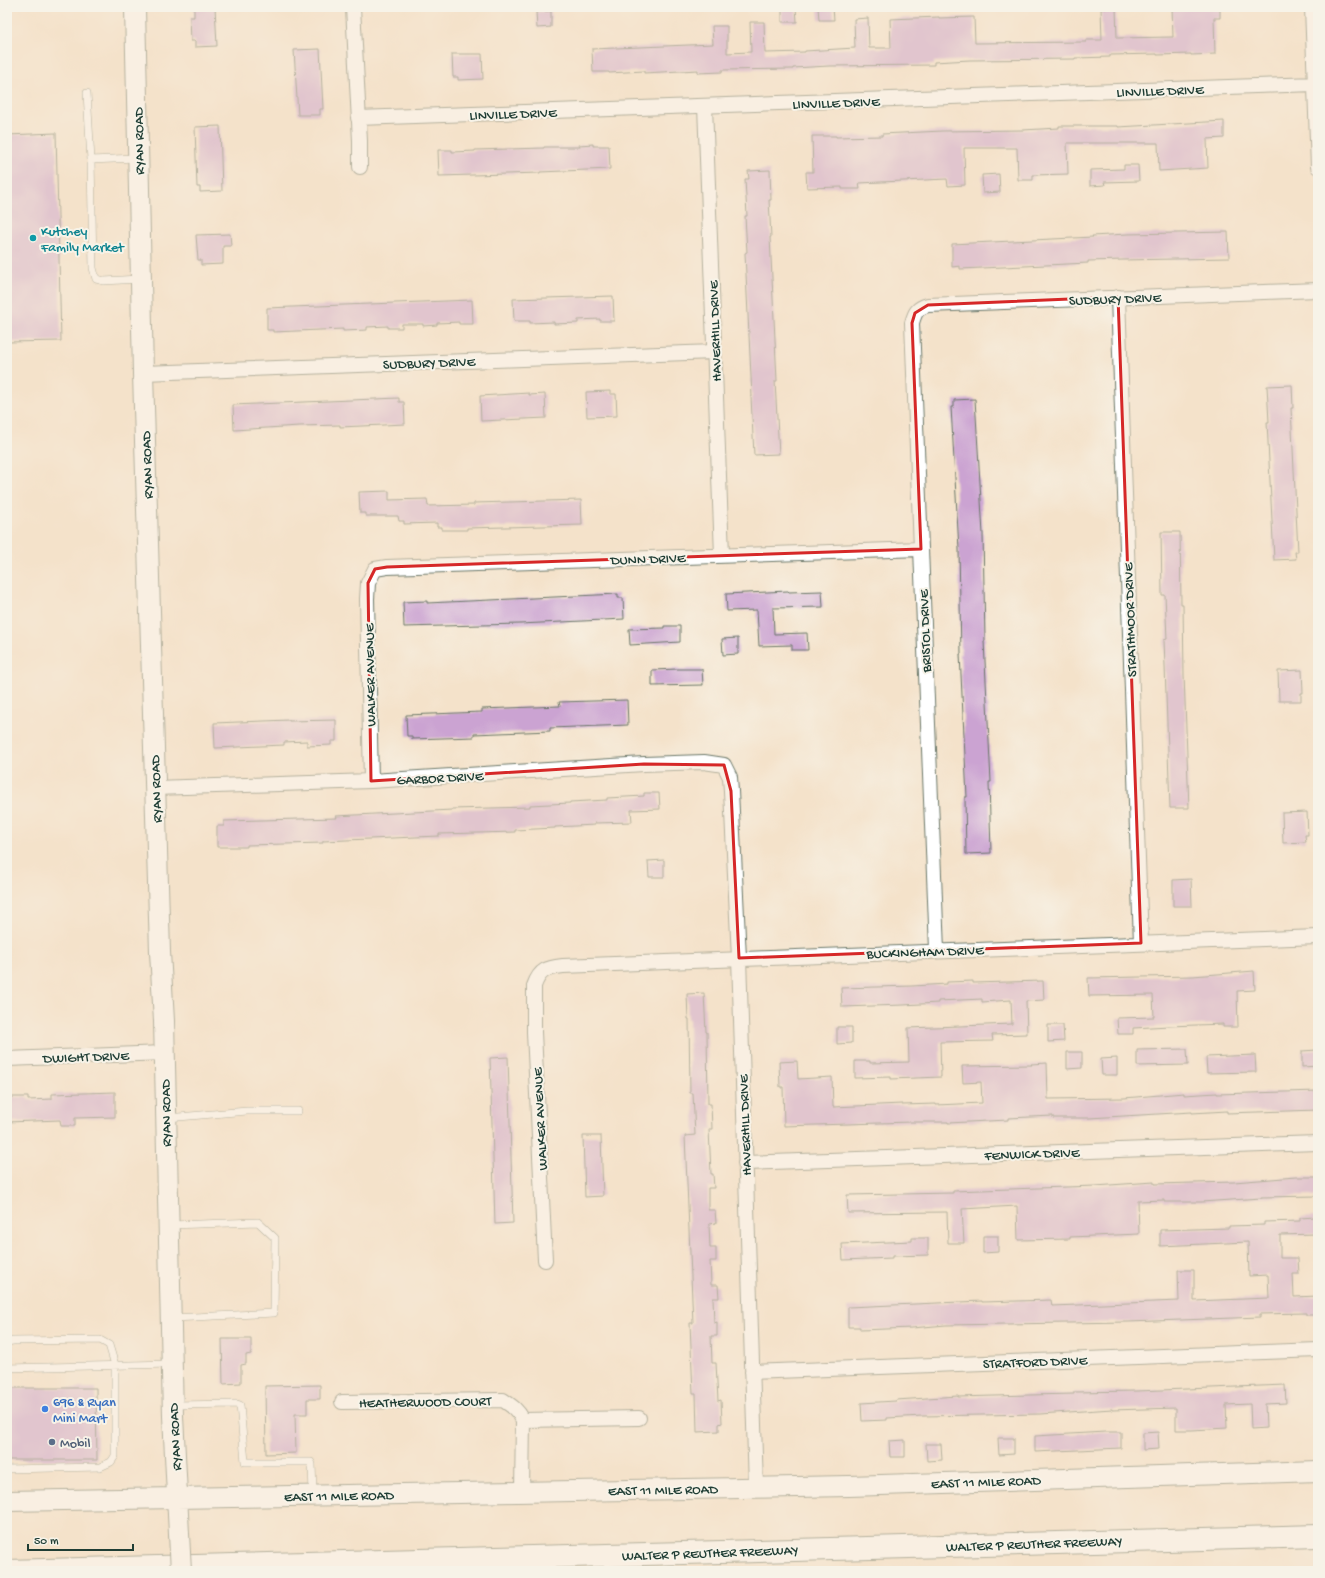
<svg xmlns="http://www.w3.org/2000/svg" width="1325" height="1578" font-family="'Gochi Hand',sans-serif">
	<style>
		.building { fill: #cba3d2 }
		.lines { fill: none; stroke-linecap: round; stroke-linejoin: round }
		.lane-casing { stroke: #6a7768; stroke-width: 8 }
		.street-casing { stroke: #6a7768; stroke-width: 16 }
		.secondary-casing { stroke: #6a7768; stroke-width: 22 }
		.highway-casing { stroke: #6a7768; stroke-width: 24 }
		.lane { stroke: #fff; stroke-width: 7 }
		.street { stroke: #fff; stroke-width: 14 }
		.secondary { stroke: #fff; stroke-width: 20 }
		.highway { stroke: #fff; stroke-width: 22 }
		.secondary-bridge-casing { stroke: #6a7768; stroke-width: 22; stroke-linecap: butt }
		.secondary-bridge { stroke: #fff; stroke-width: 20 }
		.marked { fill: none; stroke: #d62828; stroke-width: 3; stroke-linejoin: round }
		.culture-dot { fill: #0f9aa8; stroke: #f7f3e8; stroke-width: 1.5 }
		.shop-dot { fill: #3f7fe0; stroke: #f7f3e8; stroke-width: 1.5 }
		.service-dot { fill: #5c6f8a; stroke: #f7f3e8; stroke-width: 1.5 }
		.labels { text-anchor: middle; stroke-width: 4; stroke-linejoin: round; paint-order: stroke }
		.street-label { font-size: 14px; fill: #1f3d34; stroke: #f7f3e8 }
		.culture-label { font-size: 14px; fill: #0d838f; stroke: #f7f3e8; text-anchor: start }
		.shop-label { font-size: 14px; fill: #366cbe; stroke: #f7f3e8; text-anchor: start }
		.service-label { font-size: 14px; fill: #4e5e75; stroke: #f7f3e8; text-anchor: start }
	</style>
	<rect width="100%" height="100%" fill="#f7f3e8"/>
	<filter id="ink" filterUnits="userSpaceOnUse"><feTurbulence type="fractalNoise" baseFrequency=".025" numOctaves="2"/><feDisplacementMap in="SourceGraphic" scale="8" xChannelSelector="R" yChannelSelector="G"/><feConvolveMatrix kernelMatrix="1 2 1 2 8 2 1 2 1" color-interpolation-filters="sRGB"/></filter>
	<filter id="wash" filterUnits="userSpaceOnUse"><feTurbulence type="fractalNoise" baseFrequency=".012" numOctaves="4" result="noise"/><feDisplacementMap in="SourceGraphic" scale="16" xChannelSelector="R" yChannelSelector="G"/><feGaussianBlur stdDeviation="0.9" result="paint"/><feColorMatrix in="noise" values="0 0 0 0 0 0 0 0 0 0 0 0 0 0 0 0 0 1.4 0 .05"/><feComposite in="paint" operator="in"/></filter>
	<g filter="url(#wash)">
		<rect width="100%" height="100%" fill="#f4e2ca"/>
		<g id="blocks">
			<!-- building -->
			<path class="building" d="M 194,7 L 215,7 L 217,46 L 195,47 L 195,41 L 191,41 L 190,17 L 194,17 Z
				M 782,7 L 796,7 L 797,22 L 782,22 Z
				M 818,7 L 833,7 L 834,20 L 819,20 Z
				M 1172,7 L 1220,7 L 1220,18 L 1214,18 L 1215,54 L 1191,55 L 1191,54 L 1157,55 L 1157,54 L 1110,55 L 1110,57 L 1075,58 L 1075,59 L 970,60 L 934,62 L 934,65 L 829,66 L 793,68 L 793,69 L 722,70 L 722,72 L 698,73 L 698,70 L 644,73 L 644,71 L 609,73 L 609,72 L 593,72 L 592,49 L 713,44 L 712,26 L 727,26 L 727,53 L 751,52 L 750,22 L 764,22 L 765,53 L 805,52 L 805,51 L 855,48 L 854,19 L 868,18 L 869,48 L 891,48 L 890,19 L 939,17 L 939,18 L 974,17 L 975,43 L 1086,42 L 1086,40 L 1102,40 L 1101,9 L 1116,8 L 1117,38 L 1173,37 Z
				M 551,11 L 551,27 L 537,28 L 536,12 Z
				M 320,49 L 323,109 L 320,109 L 320,115 L 298,115 L 294,50 Z
				M 452,54 L 482,54 L 483,79 L 458,80 L 458,77 L 453,77 Z
				M 1224,121 L 1224,138 L 1207,139 L 1208,168 L 1159,171 L 1158,143 L 1067,143 L 1068,174 L 1033,175 L 1033,180 L 1018,180 L 1017,148 L 964,148 L 965,185 L 948,186 L 947,179 L 859,183 L 860,189 L 842,189 L 842,187 L 807,188 L 806,172 L 813,172 L 812,136 L 836,136 L 836,137 L 882,136 L 882,134 L 942,131 L 1023,130 L 1059,128 L 1059,126 L 1118,126 L 1118,127 Z
				M 220,126 L 222,191 L 200,192 L 200,187 L 197,187 L 195,127 Z
				M 56,133 L 61,341 L 7,342 L 7,135 Z
				M 593,144 L 593,146 L 609,146 L 610,169 L 540,172 L 540,173 L 439,176 L 438,150 L 452,150 L 452,152 L 475,151 L 475,150 L 544,148 L 544,147 L 580,147 L 579,145 Z
				M 1124,165 L 1138,165 L 1139,181 L 1104,182 L 1105,185 L 1090,186 L 1090,170 L 1124,169 Z
				M 770,170 L 771,200 L 769,200 L 771,237 L 770,237 L 777,381 L 775,381 L 779,454 L 754,455 L 751,397 L 752,397 L 745,253 L 747,252 L 745,216 L 747,216 L 745,179 L 749,179 L 748,171 Z
				M 999,174 L 1000,192 L 983,193 L 982,175 Z
				M 1228,232 L 1229,258 L 1123,260 L 1088,261 L 1088,263 L 982,268 L 960,269 L 960,266 L 952,267 L 952,244 L 1093,237 L 1092,236 L 1127,234 Z
				M 230,234 L 231,246 L 223,246 L 223,264 L 201,265 L 201,260 L 198,260 L 196,235 Z
				M 613,296 L 614,321 L 600,321 L 600,319 L 578,320 L 578,323 L 554,324 L 554,322 L 530,323 L 530,321 L 514,321 L 513,299 Z
				M 472,300 L 473,324 L 459,324 L 459,322 L 437,323 L 437,325 L 423,326 L 423,324 L 402,324 L 402,328 L 388,328 L 388,326 L 367,327 L 367,330 L 343,331 L 343,329 L 273,332 L 273,330 L 267,330 L 267,308 Z
				M 1292,385 L 1293,408 L 1291,408 L 1298,552 L 1295,552 L 1296,559 L 1274,560 L 1267,422 L 1269,422 L 1267,386 Z
				M 610,391 L 610,394 L 616,394 L 617,416 L 587,417 L 586,392 Z
				M 529,393 L 529,395 L 545,394 L 546,418 L 481,421 L 480,396 Z
				M 399,398 L 399,402 L 404,402 L 405,424 L 340,427 L 340,425 L 299,426 L 234,430 L 233,405 Z
				M 975,399 L 983,534 L 985,641 L 984,641 L 991,782 L 989,782 L 991,853 L 966,854 L 965,797 L 967,797 L 960,654 L 961,654 L 959,549 L 951,407 L 954,407 L 954,400 Z
				M 389,491 L 389,500 L 427,499 L 428,506 L 474,505 L 474,503 L 581,500 L 582,525 L 467,528 L 467,530 L 442,530 L 442,527 L 437,527 L 437,523 L 404,524 L 404,521 L 399,521 L 398,516 L 366,516 L 366,513 L 360,513 L 359,492 Z
				M 1161,532 L 1180,532 L 1181,604 L 1183,604 L 1184,675 L 1189,808 L 1170,808 L 1165,666 L 1164,640 L 1167,639 L 1165,595 L 1162,595 Z
				M 788,591 L 789,592 L 822,591 L 823,607 L 773,608 L 774,634 L 807,633 L 808,650 L 792,650 L 792,645 L 759,646 L 757,610 L 727,611 L 726,594 Z
				M 618,594 L 618,598 L 623,598 L 624,619 L 520,624 L 404,627 L 403,602 L 427,601 L 427,603 Z
				M 664,626 L 680,626 L 680,642 L 630,645 L 629,629 L 664,628 Z
				M 738,638 L 738,654 L 723,655 L 722,639 Z
				M 678,669 L 702,669 L 703,685 L 652,686 L 652,670 Z
				M 1302,670 L 1303,693 L 1301,693 L 1301,701 L 1279,701 L 1278,671 Z
				M 627,700 L 628,725 L 550,728 L 550,731 L 474,734 L 474,737 L 412,739 L 412,736 L 407,736 L 406,715 L 482,712 L 482,709 L 560,706 L 559,702 Z
				M 289,720 L 289,721 L 336,720 L 336,741 L 331,741 L 331,745 L 307,746 L 307,741 L 284,742 L 284,745 L 215,748 L 214,723 Z
				M 644,793 L 659,793 L 660,809 L 631,810 L 632,822 L 595,823 L 595,825 L 555,827 L 555,828 L 515,830 L 515,832 L 439,834 L 439,836 L 323,841 L 323,843 L 247,845 L 247,847 L 217,847 L 217,826 L 224,826 L 224,821 L 337,818 L 336,816 L 452,810 L 452,809 L 530,807 L 530,805 L 570,803 L 570,802 L 607,800 L 607,798 L 644,796 Z
				M 1307,812 L 1308,835 L 1305,835 L 1306,842 L 1283,843 L 1282,813 Z
				M 664,860 L 664,877 L 649,877 L 648,861 Z
				M 1191,879 L 1192,906 L 1173,906 L 1173,880 Z
				M 1254,971 L 1255,990 L 1237,991 L 1238,1027 L 1223,1027 L 1223,1024 L 1169,1026 L 1133,1028 L 1133,1034 L 1118,1034 L 1117,1018 L 1154,1017 L 1153,995 L 1089,996 L 1088,978 L 1193,976 Z
				M 973,981 L 973,983 L 1043,981 L 1044,1000 L 1026,1001 L 1027,1034 L 992,1035 L 993,1041 L 940,1042 L 941,1077 L 891,1079 L 891,1077 L 855,1078 L 855,1061 L 870,1061 L 870,1063 L 909,1062 L 908,1028 L 1012,1024 L 1011,1000 L 982,1002 L 982,999 L 938,1001 L 938,1003 L 903,1005 L 842,1007 L 841,988 L 912,986 L 947,984 L 947,982 Z
				M 704,993 L 706,1032 L 707,1032 L 708,1104 L 711,1104 L 712,1129 L 709,1129 L 711,1174 L 713,1174 L 714,1188 L 708,1188 L 708,1210 L 715,1210 L 716,1223 L 709,1224 L 710,1248 L 716,1248 L 716,1261 L 710,1261 L 711,1285 L 718,1285 L 719,1298 L 713,1298 L 714,1323 L 717,1322 L 717,1336 L 711,1336 L 712,1363 L 716,1363 L 718,1401 L 721,1400 L 722,1423 L 719,1424 L 719,1431 L 697,1432 L 696,1394 L 693,1394 L 690,1323 L 693,1323 L 685,1136 L 695,1135 L 693,1093 L 690,1093 L 689,1019 L 688,1019 L 687,994 Z
				M 1048,1025 L 1063,1025 L 1064,1041 L 1048,1042 Z
				M 837,1027 L 852,1027 L 852,1043 L 837,1044 Z
				M 1187,1049 L 1188,1065 L 1137,1066 L 1137,1050 Z
				M 1317,1050 L 1318,1066 L 1302,1067 L 1302,1051 Z
				M 1067,1052 L 1082,1052 L 1082,1068 L 1067,1069 Z
				M 1255,1055 L 1256,1072 L 1207,1073 L 1206,1057 Z
				M 508,1057 L 513,1223 L 495,1224 L 490,1058 Z
				M 1117,1058 L 1117,1075 L 1102,1075 L 1101,1059 Z
				M 797,1061 L 798,1079 L 832,1077 L 833,1107 L 902,1104 L 902,1105 L 936,1104 L 936,1105 L 982,1103 L 981,1082 L 963,1083 L 962,1066 L 1032,1065 L 1031,1064 L 1047,1063 L 1048,1099 L 1124,1098 L 1184,1093 L 1184,1095 L 1217,1093 L 1217,1094 L 1318,1091 L 1318,1110 L 1227,1113 L 1227,1111 L 1192,1113 L 1192,1112 L 1089,1118 L 1053,1118 L 1053,1116 L 1008,1118 L 1008,1120 L 948,1123 L 948,1122 L 911,1122 L 784,1126 L 783,1087 L 780,1087 L 779,1062 Z
				M 115,1092 L 115,1117 L 75,1118 L 75,1126 L 61,1126 L 60,1120 L 7,1122 L 7,1097 L 28,1097 L 28,1100 L 52,1099 L 52,1094 Z
				M 583,1136 L 601,1136 L 603,1196 L 585,1197 Z
				M 1296,1177 L 1318,1177 L 1318,1196 L 1261,1197 L 1261,1198 L 1201,1202 L 1164,1202 L 1164,1200 L 1138,1201 L 1139,1234 L 1070,1237 L 1070,1239 L 1018,1240 L 1017,1206 L 962,1209 L 964,1243 L 948,1243 L 947,1212 L 848,1213 L 847,1195 L 953,1193 L 953,1191 L 1095,1186 L 1154,1182 L 1154,1184 L 1234,1182 Z
				M 1315,1217 L 1316,1234 L 1280,1235 L 1280,1258 L 1298,1258 L 1299,1274 L 1293,1274 L 1294,1297 L 1318,1296 L 1318,1315 L 1306,1315 L 1306,1313 L 1260,1314 L 1260,1317 L 1128,1322 L 946,1325 L 912,1328 L 860,1330 L 860,1327 L 848,1327 L 848,1307 L 982,1301 L 982,1302 L 1051,1300 L 1052,1306 L 1179,1301 L 1178,1270 L 1194,1270 L 1194,1301 L 1269,1298 L 1268,1275 L 1249,1276 L 1248,1242 L 1160,1246 L 1160,1230 L 1229,1228 L 1229,1226 L 1264,1225 L 1264,1222 L 1300,1221 L 1300,1218 Z
				M 983,1236 L 998,1236 L 998,1252 L 983,1253 Z
				M 912,1238 L 928,1238 L 928,1255 L 892,1256 L 892,1258 L 843,1260 L 842,1244 L 912,1241 Z
				M 222,1339 L 251,1339 L 251,1354 L 246,1355 L 246,1364 L 241,1365 L 241,1383 L 223,1384 Z
				M 320,1385 L 320,1399 L 307,1399 L 307,1414 L 295,1414 L 296,1453 L 266,1454 L 265,1386 Z
				M 1285,1385 L 1286,1403 L 1265,1404 L 1266,1428 L 1251,1429 L 1250,1404 L 1226,1405 L 1227,1428 L 1192,1430 L 1176,1430 L 1176,1408 L 1112,1410 L 1112,1409 L 1040,1414 L 922,1416 L 887,1418 L 887,1420 L 862,1421 L 861,1403 L 896,1401 L 896,1400 L 958,1396 L 958,1397 L 1029,1395 L 1074,1394 L 1074,1392 L 1137,1391 Z
				M 7,1388 L 96,1388 L 97,1460 L 7,1460 Z
				M 1105,1432 L 1121,1432 L 1121,1448 L 1035,1452 L 1035,1436 Z
				M 1158,1432 L 1159,1449 L 1143,1450 L 1143,1433 Z
				M 998,1438 L 1014,1438 L 1014,1454 L 999,1455 Z
				M 905,1440 L 905,1457 L 890,1457 L 889,1441 Z
				M 926,1444 L 941,1444 L 942,1460 L 927,1461 Z"/>
		</g>
	</g>
	<g filter="url(#ink)">
		<use href="#blocks" fill-opacity="0" stroke="#6a7768" stroke-width="1"/>
		<g class="lines">
			<defs>
				<path id="lane" d="M 87,93 L 91,160 L 93,268 L 96,279 L 104,281 L 139,279
					M 91,160 L 136,158
					M 167,1118 L 247,1111 L 298,1111
					M 170,1225 L 258,1222 L 275,1238 L 274,1313 L 173,1318
					M 7,1342 L 13,1341 L 100,1340 L 109,1345 L 115,1365 L 115,1456 L 111,1462 L 100,1467 L 7,1469
					M 7,1368 L 171,1364
					M 174,1405 L 237,1404 L 240,1405 L 245,1462 L 311,1462 L 312,1464 L 313,1494"/>
				<path id="street" d="M 353,7 L 360,141 L 360,167
					M 1312,7 L 1318,167
					M 705,106 L 722,555
					M 358,118 L 1315,84
					M 1118,297 L 1141,943
					M 143,373 L 714,352
					M 371,781 L 367,599 L 368,583 L 375,569 L 387,567 L 921,549
					M 155,788 L 371,781 L 644,764 L 704,762 L 724,765 L 730,777 L 731,791 L 739,958 L 756,1487
					M 937,950 L 912,323 C 915,312 917,308 928,305 L 1318,290
					M 7,1059 L 164,1053
					M 745,1163 L 1318,1143
					M 545,1260 L 534,1032 L 534,986 C 540,969 547,968 563,966 L 1318,937
					M 752,1372 L 1318,1350
					M 342,1402 L 503,1400 C 512,1406 518,1410 523,1420 L 522,1492
					M 523,1420 L 639,1418"/>
				<path id="secondary" d="M 135,7 L 143,373 L 160,952 L 164,1021 L 173,1416 L 179,1534
					M 7,1501 L 849,1486 L 1318,1471"/>
				<path id="highway" d="M 7,1571 L 1318,1536"/>
			</defs>
			<!-- lane casing -->
			<use href="#lane" class="lane-casing"/>
			<!-- street casing -->
			<use href="#street" class="street-casing"/>
			<!-- secondary casing -->
			<use href="#secondary" class="secondary-casing"/>
			<!-- highway casing -->
			<use href="#highway" class="highway-casing"/>
			<!-- lane -->
			<use href="#lane" class="lane"/>
			<!-- street -->
			<use href="#street" class="street"/>
			<!-- secondary -->
			<use href="#secondary" class="secondary"/>
			<!-- highway -->
			<use href="#highway" class="highway"/>
			<defs>
				<path id="secondary-bridge" d="M 179,1534 L 181,1571"/>
			</defs>
			<!-- secondary-bridge casing -->
			<use href="#secondary-bridge" class="secondary-bridge-casing"/>
			<!-- secondary-bridge -->
			<use href="#secondary-bridge" class="secondary-bridge"/>
		</g>
	</g>
	<!-- marked area -->
	<path d="M0 0H1325V1578H0ZM 1118,297 L 1141,943 L 739,958 L 731,791 L 724,765 L 644,764 L 371,781 L 368,583 L 375,569 L 387,567 L 921,549 L 912,323 L 915,313 L 928,305 Z" fill="#f4e2ca" fill-opacity=".55" fill-rule="evenodd"/>
	<path class="marked" d="M 1118,297 L 1141,943 L 739,958 L 731,791 L 724,765 L 644,764 L 371,781 L 368,583 L 375,569 L 387,567 L 921,549 L 912,323 L 915,313 L 928,305 Z"/>
	<!-- markers -->
	<circle class="culture-dot" cx="33" cy="238" r="4"/>
	<circle class="shop-dot" cx="45" cy="1409" r="4"/>
	<circle class="service-dot" cx="52" cy="1442" r="4"/>
	<g class="labels">
		<!-- street labels -->
		<g class="street-label">
			<text transform="translate(1160 90) rotate(-2)" y="5">LINVILLE DRIVE</text>
			<text transform="translate(836 102) rotate(-2)" y="5">LINVILLE DRIVE</text>
			<text transform="translate(513 113) rotate(-2)" y="5">LINVILLE DRIVE</text>
			<text transform="translate(138 141) rotate(-91)" y="5">RYAN ROAD</text>
			<text transform="translate(1115 298) rotate(-2)" y="5">SUDBURY DRIVE</text>
			<text transform="translate(714 331) rotate(-92)" y="5">HAVERHILL DRIVE</text>
			<text transform="translate(429 362) rotate(-2)" y="5">SUDBURY DRIVE</text>
			<text transform="translate(146 465) rotate(-92)" y="5">RYAN ROAD</text>
			<text transform="translate(648 558) rotate(-2)" y="5">DUNN DRIVE</text>
			<text transform="translate(1129 620) rotate(-92)" y="5">STRATHMOOR DRIVE</text>
			<text transform="translate(924 631) rotate(-92)" y="5">BRISTOL DRIVE</text>
			<text transform="translate(369 675) rotate(-91)" y="5">WALKER AVENUE</text>
			<text transform="translate(440 777) rotate(-3)" y="5">GARBOR DRIVE</text>
			<text transform="translate(155 789) rotate(-92)" y="5">RYAN ROAD</text>
			<text transform="translate(925 951) rotate(-2)" y="5">BUCKINGHAM DRIVE</text>
			<text transform="translate(86 1056) rotate(-2)" y="5">DWIGHT DRIVE</text>
			<text transform="translate(165 1113) rotate(-91)" y="5">RYAN ROAD</text>
			<text transform="translate(539 1119) rotate(-93)" y="5">WALKER AVENUE</text>
			<text transform="translate(744 1125) rotate(-92)" y="5">HAVERHILL DRIVE</text>
			<text transform="translate(1032 1153) rotate(-2)" y="5">FENWICK DRIVE</text>
			<text transform="translate(1035 1361) rotate(-2)" y="5">STRATFORD DRIVE</text>
			<text transform="translate(425 1401) rotate(-1)" y="5">HEATHERWOOD COURT</text>
			<text transform="translate(174 1437) rotate(-93)" y="5">RYAN ROAD</text>
			<text transform="translate(986 1481) rotate(-2)" y="5">EAST 11 MILE ROAD</text>
			<text transform="translate(663 1489) rotate(-1)" y="5">EAST 11 MILE ROAD</text>
			<text transform="translate(339 1495) rotate(-1)" y="5">EAST 11 MILE ROAD</text>
			<text transform="translate(1034 1543) rotate(-2)" y="5">WALTER P REUTHER FREEWAY</text>
			<text transform="translate(710 1552) rotate(-2)" y="5">WALTER P REUTHER FREEWAY</text>
		</g>
		<!-- culture labels -->
		<g class="culture-label">
			<text x="41" y="235">Kutchey<tspan x="41" dy="16">Family Market</tspan></text>
		</g>
		<!-- shop labels -->
		<g class="shop-label">
			<text x="53" y="1406">696 &amp; Ryan<tspan x="53" dy="16">Mini Mart</tspan></text>
		</g>
		<!-- service labels -->
		<g class="service-label">
			<text x="60" y="1447">Mobil</text>
		</g>
	</g>
	<!-- margin -->
	<rect width="1325" height="1578" fill="none" stroke="#f7f3e8" stroke-width="24"/>
	<!-- scale -->
	<path d="M28 1544v6h105v-6" fill="none" stroke="#1f3d34" stroke-width="2"/>
	<text x="34" y="1544" font-size="12" fill="#1f3d34" stroke="#f7f3e8" stroke-width="3" paint-order="stroke">50 m</text>
</svg>
